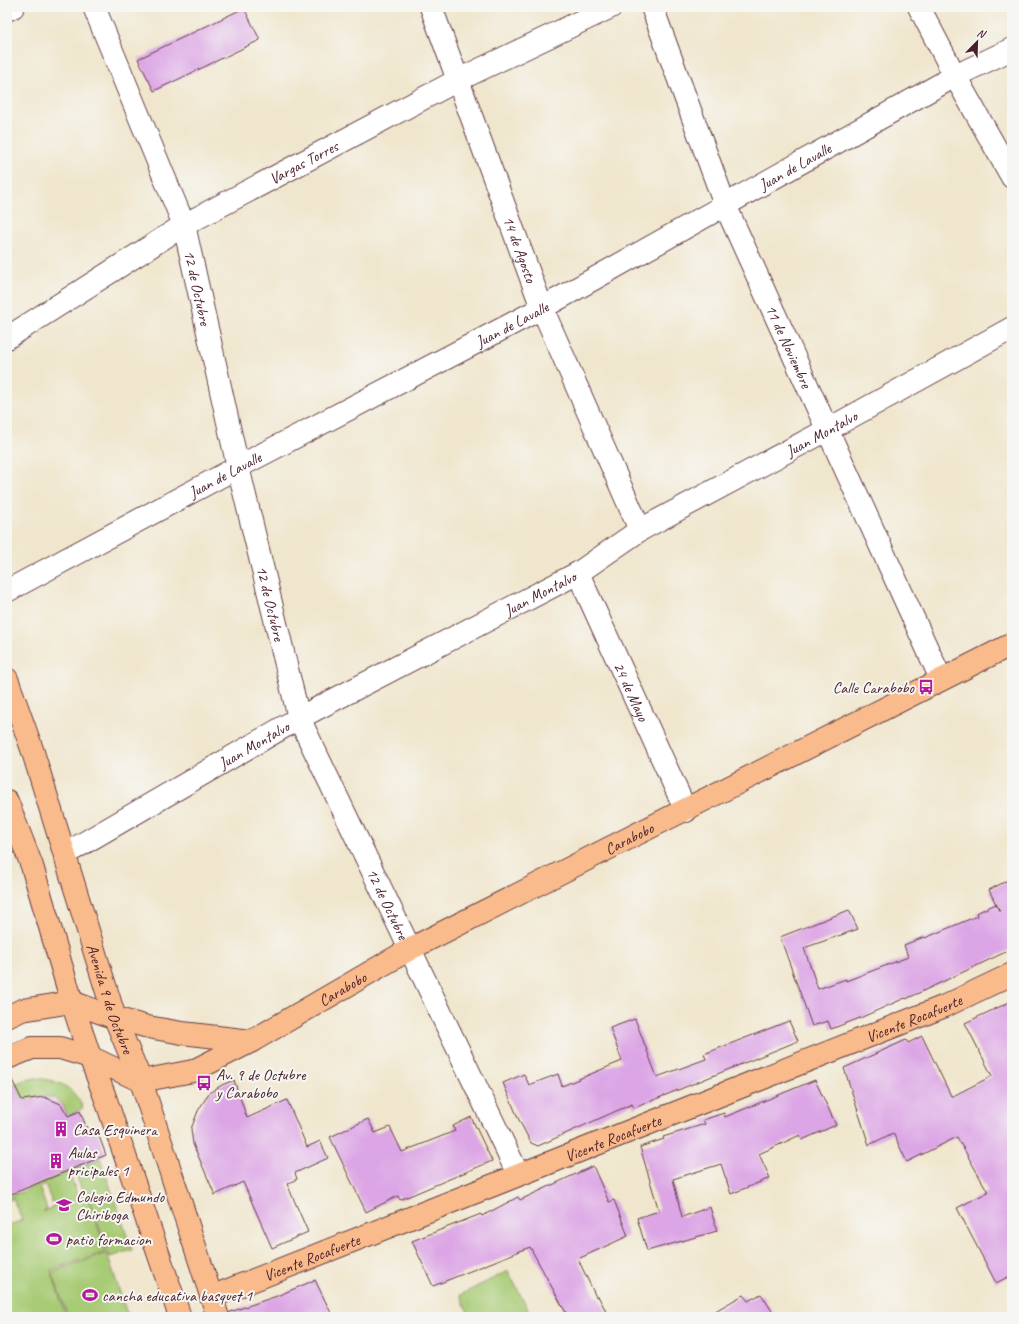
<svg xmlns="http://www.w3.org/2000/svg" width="1019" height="1324" font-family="Caveat,sans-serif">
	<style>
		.green { fill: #a8cb74; stroke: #797550; fill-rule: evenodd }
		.building { fill: #dca5e5 }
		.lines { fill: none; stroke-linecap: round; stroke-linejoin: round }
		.minor-casing { stroke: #633d43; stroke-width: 24 }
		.major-casing { stroke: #633d43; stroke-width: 24 }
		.minor { stroke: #fff; stroke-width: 22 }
		.major { stroke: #fabb8c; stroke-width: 22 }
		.labels { text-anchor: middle; stroke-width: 4; stroke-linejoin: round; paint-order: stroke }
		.street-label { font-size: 16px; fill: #4a1f2b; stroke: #f6f6f2 }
		.poi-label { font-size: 16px; fill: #4a1f2b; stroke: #f6f6f2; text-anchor: start }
	</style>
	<rect width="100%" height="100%" fill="#f6f6f2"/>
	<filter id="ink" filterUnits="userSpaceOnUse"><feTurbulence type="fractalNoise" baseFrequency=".025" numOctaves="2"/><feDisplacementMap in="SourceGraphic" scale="8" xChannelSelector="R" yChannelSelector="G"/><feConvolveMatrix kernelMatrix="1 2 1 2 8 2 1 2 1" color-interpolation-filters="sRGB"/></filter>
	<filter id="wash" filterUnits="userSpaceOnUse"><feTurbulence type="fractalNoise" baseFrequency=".012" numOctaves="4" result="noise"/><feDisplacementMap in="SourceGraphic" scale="16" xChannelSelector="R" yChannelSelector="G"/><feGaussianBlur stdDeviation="0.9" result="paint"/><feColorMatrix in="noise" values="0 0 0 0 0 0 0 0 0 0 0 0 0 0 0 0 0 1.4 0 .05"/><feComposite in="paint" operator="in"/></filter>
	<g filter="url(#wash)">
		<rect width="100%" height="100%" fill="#f0e6cd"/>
		<!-- green -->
		<path class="green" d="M 36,1078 C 59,1081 72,1085 83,1108 L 68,1116 L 62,1103 L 54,1098 L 44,1096 L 38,1096 L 25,1103 L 15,1084 L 24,1080 Z
			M 100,1158 L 132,1250 L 110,1257 L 87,1194 L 106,1252 L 51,1270 L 66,1317 L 7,1317 L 7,1286 L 9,1285 L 7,1285 L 7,1226 L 22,1220 L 13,1199 L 7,1201 L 7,1198 ZM 75,1173 L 84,1195 L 78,1197 L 70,1175 ZM 45,1185 L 54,1207 L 43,1212 L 47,1209 L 39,1187 Z
			M 107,1253 L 128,1317 L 68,1317 L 52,1272 Z
			M 508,1271 L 532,1317 L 470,1317 L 460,1295 Z"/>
		<g id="blocks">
			<!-- building -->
			<path class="building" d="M 244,8 L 260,40 L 154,91 L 138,59 Z
				M 1012,878 L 1012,949 L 906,999 L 905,998 L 860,1018 L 831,1029 L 828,1021 L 812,1026 L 780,937 L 849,910 L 858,929 L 804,948 L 818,989 L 846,979 L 846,981 L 908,957 L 904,945 L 924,937 L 925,938 L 977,916 L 976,913 L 996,904 L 1000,912 L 989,890 Z
				M 1012,1001 L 1012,1275 L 996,1283 L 957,1208 L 988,1192 L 957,1137 L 907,1162 L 893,1133 L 869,1145 L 844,1068 L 906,1040 L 908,1043 L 922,1036 L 951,1096 L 953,1096 L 992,1076 L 965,1023 Z
				M 635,1019 L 657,1077 L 706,1059 L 704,1054 L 789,1021 L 798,1041 L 634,1108 L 632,1104 L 538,1146 L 531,1143 L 519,1120 L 503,1083 L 524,1074 L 529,1085 L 558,1074 L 562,1086 L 622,1061 L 610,1028 Z
				M 7,1070 L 22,1100 L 44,1097 L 61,1104 L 68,1116 L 80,1111 L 88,1131 L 96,1128 L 106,1155 L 7,1196 Z
				M 234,1080 L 247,1118 L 287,1100 L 307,1147 L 320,1141 L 328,1158 L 295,1173 L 297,1179 L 287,1184 L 308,1232 L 272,1248 L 243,1182 L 215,1195 L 193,1144 L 191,1129 L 198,1111 L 209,1093 L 222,1085 Z
				M 815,1080 L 836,1125 L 802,1140 L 800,1135 L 759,1154 L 770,1178 L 731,1194 L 721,1164 L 673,1179 L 682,1217 L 710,1207 L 717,1231 L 647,1251 L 637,1218 L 659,1211 L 640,1147 L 664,1139 L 663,1137 L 705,1124 L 703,1120 L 724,1113 L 725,1117 Z
				M 471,1117 L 492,1161 L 400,1200 L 398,1196 L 366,1212 L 330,1137 L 368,1119 L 375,1133 L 390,1127 L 402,1152 L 455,1131 L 453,1126 Z
				M 593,1166 L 609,1202 L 614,1200 L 628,1236 L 578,1259 L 596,1297 L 598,1296 L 609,1317 L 559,1317 L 566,1313 L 530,1247 L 433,1286 L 412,1241 L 481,1214 L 482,1216 L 518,1197 L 520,1200 Z
				M 315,1280 L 333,1317 L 230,1317 L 230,1312 L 277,1296 Z
				M 761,1294 L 776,1317 L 705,1317 L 743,1295 L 748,1301 Z"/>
		</g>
	</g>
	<g filter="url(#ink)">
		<use href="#blocks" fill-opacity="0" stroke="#633d43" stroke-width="1"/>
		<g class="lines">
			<defs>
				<g id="minor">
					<path id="s1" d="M 94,7 L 184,225 L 238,467 L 299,718 L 518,1174"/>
					<path id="s2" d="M 431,7 L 542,308 L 640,530"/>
					<path id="s3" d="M 652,7 L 725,205 L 941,679"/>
					<path d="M 919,7 L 955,76 L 1012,177"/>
					<path d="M 7,10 L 13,7"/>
					<path id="s4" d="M 7,338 L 184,225 L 458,80 L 611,7"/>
					<path id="s5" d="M 578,573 L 686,811"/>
					<path id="s6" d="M 7,591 L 238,467 L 542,308 L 955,76 L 1012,49"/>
					<path id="s7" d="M 65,854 L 299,718 L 578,573 L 640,530 L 827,430 L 1012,328"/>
				</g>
				<g id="major">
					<path id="s8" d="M 7,679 L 32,749 L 115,1018 L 141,1081 L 218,1317"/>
					<path d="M 7,801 L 32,866 L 72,1002 L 90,1057 L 105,1097 L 180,1317"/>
					<path d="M 7,1017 L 22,1010 L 72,1002 L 115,1018 L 148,1027 L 182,1033 L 252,1041"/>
					<path id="s9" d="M 7,1058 L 32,1048 L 60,1048 L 90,1057 L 141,1081 L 193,1071 L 252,1041 L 410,949 L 1012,644"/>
					<path id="s10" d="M 211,1297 L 945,1006 L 1012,974"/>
				</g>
			</defs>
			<!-- minor casing -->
			<use href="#minor" class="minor-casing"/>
			<!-- major casing -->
			<use href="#major" class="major-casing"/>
			<!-- minor -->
			<use href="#minor" class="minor"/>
			<!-- major -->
			<use href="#major" class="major"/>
		</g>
	</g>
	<!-- icons -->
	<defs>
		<symbol id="bus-bare" viewBox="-9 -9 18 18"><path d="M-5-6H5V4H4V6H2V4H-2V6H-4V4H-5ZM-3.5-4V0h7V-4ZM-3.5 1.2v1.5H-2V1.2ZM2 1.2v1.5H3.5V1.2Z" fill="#b5179e" stroke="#f6f6f2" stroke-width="2.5" paint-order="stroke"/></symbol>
		<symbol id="building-bare" viewBox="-9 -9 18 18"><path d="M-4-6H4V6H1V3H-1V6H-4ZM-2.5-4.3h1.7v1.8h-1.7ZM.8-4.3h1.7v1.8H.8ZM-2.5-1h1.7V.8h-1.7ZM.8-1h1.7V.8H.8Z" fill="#b5179e" stroke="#f6f6f2" stroke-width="2.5" paint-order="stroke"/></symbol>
		<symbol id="university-bare" viewBox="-9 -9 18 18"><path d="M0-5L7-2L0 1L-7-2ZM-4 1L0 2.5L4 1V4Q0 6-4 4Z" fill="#b5179e" stroke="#f6f6f2" stroke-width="2.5" paint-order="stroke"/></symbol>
		<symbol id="stadium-bare" viewBox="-9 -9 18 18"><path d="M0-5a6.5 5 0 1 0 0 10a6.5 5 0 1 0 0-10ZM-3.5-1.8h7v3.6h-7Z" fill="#b5179e" stroke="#f6f6f2" stroke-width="2.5" paint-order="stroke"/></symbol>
	</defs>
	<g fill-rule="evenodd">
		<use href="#bus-bare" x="915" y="676" width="22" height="22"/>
		<use href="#bus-bare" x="193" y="1072" width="22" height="22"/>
		<use href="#building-bare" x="50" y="1118" width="22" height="22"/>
		<use href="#building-bare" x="45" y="1150" width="22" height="22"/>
		<use href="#university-bare" x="53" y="1194" width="22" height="22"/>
		<use href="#stadium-bare" x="43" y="1228" width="22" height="22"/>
		<use href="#stadium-bare" x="79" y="1284" width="22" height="22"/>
	</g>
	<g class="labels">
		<!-- street labels -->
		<g class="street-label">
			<text dy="6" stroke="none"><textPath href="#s4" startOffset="345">Vargas Torres</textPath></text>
			<text dy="6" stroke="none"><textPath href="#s6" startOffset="895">Juan de Lavalle</textPath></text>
			<text dy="6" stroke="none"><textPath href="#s2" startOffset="258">14 de Agosto</textPath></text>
			<text dy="6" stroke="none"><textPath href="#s1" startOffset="300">12 de Octubre</textPath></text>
			<text dy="6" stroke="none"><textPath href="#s6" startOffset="571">Juan de Lavalle</textPath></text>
			<text dy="6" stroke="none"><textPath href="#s3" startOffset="366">11 de Noviembre</textPath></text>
			<text dy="6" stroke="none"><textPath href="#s7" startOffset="866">Juan Montalvo</textPath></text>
			<text dy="6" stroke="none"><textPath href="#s6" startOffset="247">Juan de Lavalle</textPath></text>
			<text dy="6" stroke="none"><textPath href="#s7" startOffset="542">Juan Montalvo</textPath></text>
			<text dy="6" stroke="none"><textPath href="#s1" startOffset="624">12 de Octubre</textPath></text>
			<text dy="6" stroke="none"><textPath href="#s5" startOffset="130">24 de Mayo</textPath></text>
			<text dy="6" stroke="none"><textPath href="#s7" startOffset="218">Juan Montalvo</textPath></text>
			<text dy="6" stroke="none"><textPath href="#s9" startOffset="690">Carabobo</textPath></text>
			<text dy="6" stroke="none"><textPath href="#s1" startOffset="948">12 de Octubre</textPath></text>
			<text dy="6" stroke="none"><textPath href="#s9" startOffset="366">Carabobo</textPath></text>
			<text dy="6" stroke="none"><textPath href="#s8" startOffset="336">Avenida 9 de Octubre</textPath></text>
			<text dy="6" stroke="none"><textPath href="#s10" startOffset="756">Vicente Rocafuerte</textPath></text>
			<text dy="6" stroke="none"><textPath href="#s10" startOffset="432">Vicente Rocafuerte</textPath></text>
			<text dy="6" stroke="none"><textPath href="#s10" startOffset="108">Vicente Rocafuerte</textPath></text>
		</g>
		<!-- poi labels -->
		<g class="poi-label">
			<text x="914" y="693" text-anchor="end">Calle Carabobo</text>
			<text x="216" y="1080">Av. 9 de Octubre<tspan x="216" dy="18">y Carabobo</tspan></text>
			<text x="73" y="1135">Casa Esquinera</text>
			<text x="68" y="1158">Aulas<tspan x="68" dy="18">pricipales 1</tspan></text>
			<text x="76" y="1202">Colegio Edmundo<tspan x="76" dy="18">Chiriboga</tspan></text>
			<text x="66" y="1245">patio formacion</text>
			<text x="102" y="1301">cancha educativa basquet 1</text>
		</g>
	</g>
	<!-- margin -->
	<rect width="1019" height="1324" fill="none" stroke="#f6f6f2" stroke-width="24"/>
	<!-- north arrow -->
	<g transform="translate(977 42) rotate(23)" stroke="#f6f6f2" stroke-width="3" paint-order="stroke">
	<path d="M0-3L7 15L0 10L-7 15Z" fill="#4a1f2b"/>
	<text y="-6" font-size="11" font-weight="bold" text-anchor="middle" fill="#4a1f2b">N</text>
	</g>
</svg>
